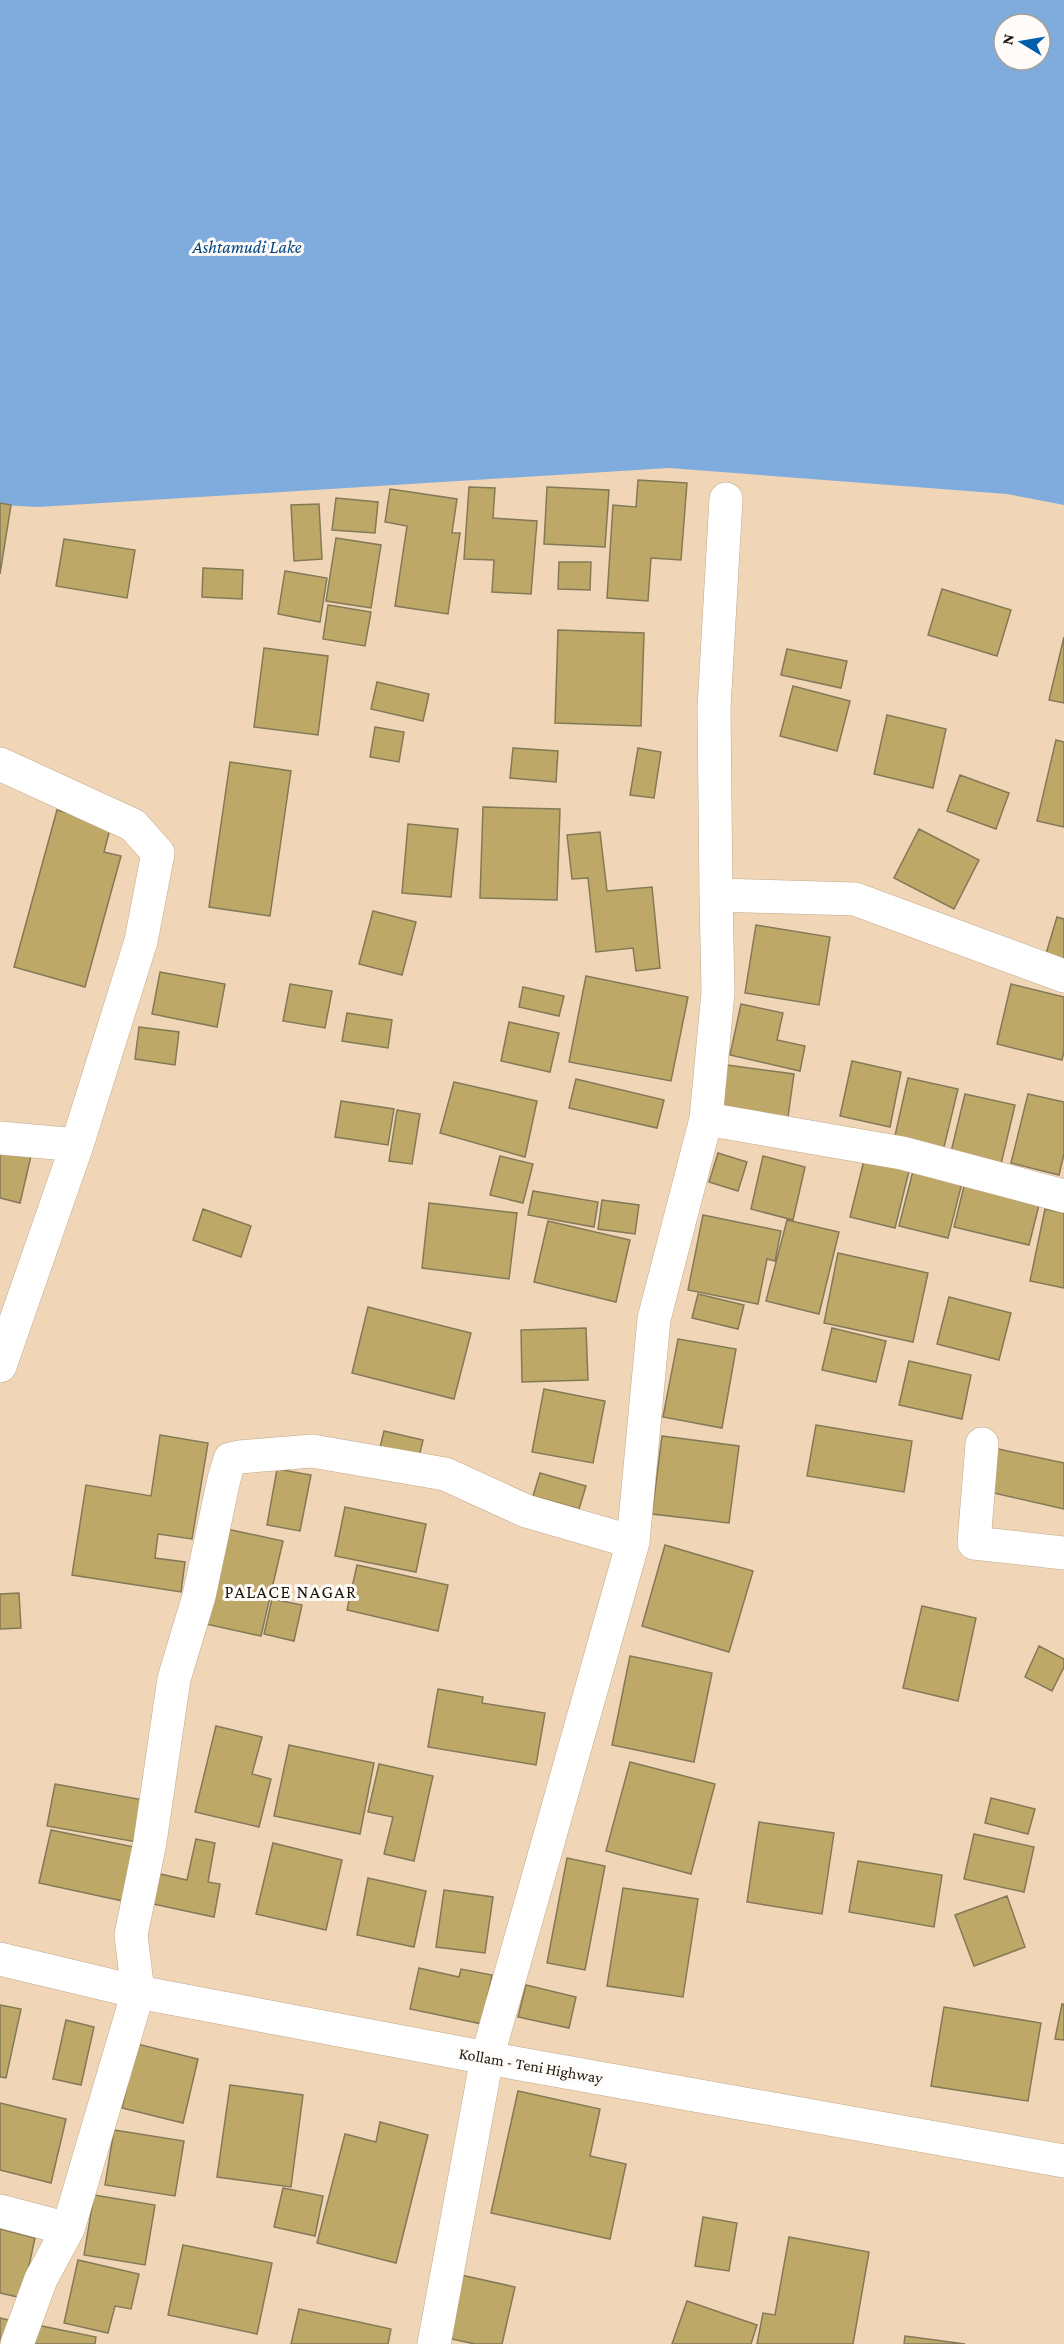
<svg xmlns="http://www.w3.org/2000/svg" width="1064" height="2344" font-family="'Crimson Pro',serif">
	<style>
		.water { fill: #7facdd; fill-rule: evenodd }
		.building { fill: #bda868; stroke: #847957; stroke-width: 1.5 }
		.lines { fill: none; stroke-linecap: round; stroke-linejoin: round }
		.minor-casing { stroke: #c1a88a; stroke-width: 34 }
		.major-casing { stroke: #c1a88a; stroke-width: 34 }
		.minor { stroke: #fff; stroke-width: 33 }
		.major { stroke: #fff; stroke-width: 33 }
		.labels { text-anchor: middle; stroke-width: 6; stroke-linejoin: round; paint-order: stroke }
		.street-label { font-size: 16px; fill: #1f160b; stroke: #fefbf8 }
		.water-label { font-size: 18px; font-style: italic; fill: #004581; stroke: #fefbf8 }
		.neighbourhood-label { font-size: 18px; letter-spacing: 1.5px; fill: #1f160b; stroke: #fefbf8 }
	</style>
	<rect width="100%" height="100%" fill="#f0d6b7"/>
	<!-- water -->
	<path class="water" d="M 0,0 L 1064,0 L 1064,505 L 1007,494 L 669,468 L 38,507 L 0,505 ZM 1004,24 L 1040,24 L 1040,60 L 1004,60 Z"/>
	<!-- building -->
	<path class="building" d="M 638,480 L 687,483 L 681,560 L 651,558 L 648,601 L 607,598 L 613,505 L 636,507 Z
		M 469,487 L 495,488 L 493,518 L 537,521 L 531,594 L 492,592 L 494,560 L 464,559 Z
		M 547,487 L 609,490 L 605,547 L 544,544 Z
		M 390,489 L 457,499 L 452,533 L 460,533 L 448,614 L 395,606 L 407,526 L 385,522 Z
		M 336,498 L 378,502 L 375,533 L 332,530 Z
		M 0,503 L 11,505 L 0,574 Z
		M 319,504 L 322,559 L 294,561 L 291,505 Z
		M 336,538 L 381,545 L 371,608 L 326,601 Z
		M 64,539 L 135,550 L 127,598 L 56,586 Z
		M 559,562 L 591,562 L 590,590 L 558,589 Z
		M 203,568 L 243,570 L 242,599 L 202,597 Z
		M 285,571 L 327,578 L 320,622 L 278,614 Z
		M 942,589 L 1011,610 L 997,656 L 928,635 Z
		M 328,605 L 371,612 L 365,646 L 323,639 Z
		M 558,630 L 644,633 L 641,726 L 555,723 Z
		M 1064,637 L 1064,703 L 1049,700 Z
		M 264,648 L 328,656 L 318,735 L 254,727 Z
		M 787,649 L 847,661 L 841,688 L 781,675 Z
		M 377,682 L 429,694 L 423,721 L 371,709 Z
		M 793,686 L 850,701 L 837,751 L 780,736 Z
		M 887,715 L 946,729 L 933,788 L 874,774 Z
		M 375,727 L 404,732 L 399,762 L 370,757 Z
		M 1056,740 L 1064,742 L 1064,827 L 1037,821 Z
		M 513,748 L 558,751 L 556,782 L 510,778 Z
		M 638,748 L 661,752 L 654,798 L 630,795 Z
		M 230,762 L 291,771 L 270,916 L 209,907 Z
		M 960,775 L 1009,793 L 996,829 L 947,811 Z
		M 483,807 L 560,809 L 557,900 L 480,898 Z
		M 57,810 L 111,825 L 104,852 L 121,856 L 85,987 L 14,967 Z
		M 408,824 L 458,829 L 451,897 L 402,893 Z
		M 919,829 L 979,860 L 954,909 L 894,878 Z
		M 600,832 L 607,891 L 652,887 L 660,968 L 636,971 L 633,948 L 596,952 L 588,878 L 572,879 L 567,835 Z
		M 373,911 L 416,922 L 402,975 L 359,964 Z
		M 1057,917 L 1064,919 L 1064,962 L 1045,957 Z
		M 756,925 L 830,937 L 819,1005 L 745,993 Z
		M 160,972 L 225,984 L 217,1027 L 152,1014 Z
		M 586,976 L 688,997 L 671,1081 L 569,1062 Z
		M 290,984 L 332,991 L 325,1028 L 283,1021 Z
		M 1011,984 L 1064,997 L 1064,1051 L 1062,1060 L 997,1044 Z
		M 523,987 L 564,996 L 559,1016 L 519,1007 Z
		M 741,1004 L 783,1013 L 777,1040 L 805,1046 L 800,1071 L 730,1055 Z
		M 347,1013 L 392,1020 L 388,1048 L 342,1041 Z
		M 509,1022 L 559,1033 L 550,1072 L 501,1061 Z
		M 139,1027 L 179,1032 L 175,1065 L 135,1059 Z
		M 852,1061 L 901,1072 L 890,1127 L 840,1116 Z
		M 727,1065 L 794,1074 L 787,1124 L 720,1115 Z
		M 908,1078 L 958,1089 L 943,1151 L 894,1140 Z
		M 576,1079 L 664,1100 L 657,1128 L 569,1108 Z
		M 454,1082 L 537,1101 L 525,1157 L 440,1133 Z
		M 965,1094 L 1015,1105 L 1001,1164 L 951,1152 Z
		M 1028,1094 L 1064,1102 L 1064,1154 L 1059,1175 L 1011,1163 Z
		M 341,1101 L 394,1109 L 388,1145 L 335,1137 Z
		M 397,1110 L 420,1114 L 412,1164 L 389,1161 Z
		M 0,1148 L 31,1156 L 20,1203 L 0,1198 Z
		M 718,1153 L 747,1162 L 738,1191 L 709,1182 Z
		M 500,1156 L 533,1164 L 523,1203 L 490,1195 Z
		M 763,1156 L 805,1167 L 793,1220 L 751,1209 Z
		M 865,1156 L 910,1167 L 895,1228 L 850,1217 Z
		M 914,1167 L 963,1179 L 948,1238 L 899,1226 Z
		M 967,1174 L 1042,1193 L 1029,1245 L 954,1227 Z
		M 533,1191 L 598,1202 L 594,1227 L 528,1215 Z
		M 602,1200 L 639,1205 L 635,1234 L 598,1229 Z
		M 429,1203 L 517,1213 L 509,1279 L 422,1268 Z
		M 203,1209 L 251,1226 L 241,1257 L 193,1240 Z
		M 1045,1209 L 1064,1213 L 1064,1288 L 1030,1281 Z
		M 703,1215 L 781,1231 L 775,1261 L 767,1259 L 758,1304 L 688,1290 Z
		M 787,1220 L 839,1232 L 819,1314 L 766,1301 Z
		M 548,1221 L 630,1240 L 616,1302 L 534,1282 Z
		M 838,1253 L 928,1273 L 913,1342 L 824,1323 Z
		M 698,1294 L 744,1305 L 738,1329 L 692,1318 Z
		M 949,1297 L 1011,1313 L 999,1360 L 937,1344 Z
		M 368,1307 L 471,1333 L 454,1399 L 352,1373 Z
		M 586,1328 L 588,1380 L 522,1382 L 521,1330 Z
		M 832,1328 L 886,1341 L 876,1382 L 822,1370 Z
		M 678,1339 L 736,1349 L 722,1428 L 663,1417 Z
		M 909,1361 L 971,1375 L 962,1419 L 899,1405 Z
		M 544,1389 L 605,1401 L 593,1463 L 532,1452 Z
		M 816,1425 L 912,1441 L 904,1492 L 807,1476 Z
		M 384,1431 L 423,1440 L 418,1461 L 379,1452 Z
		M 160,1435 L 208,1443 L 192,1539 L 158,1534 L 155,1558 L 185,1562 L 181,1592 L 72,1575 L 86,1485 L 151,1496 Z
		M 662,1436 L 739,1446 L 729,1523 L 652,1514 Z
		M 994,1448 L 1064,1463 L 1064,1509 L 985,1491 Z
		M 277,1469 L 311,1475 L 300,1531 L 267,1525 Z
		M 540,1473 L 586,1486 L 579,1509 L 533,1496 Z
		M 345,1507 L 426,1524 L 416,1572 L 335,1556 Z
		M 222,1528 L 283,1541 L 261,1636 L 201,1623 Z
		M 665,1545 L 753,1571 L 729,1652 L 642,1626 Z
		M 357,1565 L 448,1585 L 438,1631 L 347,1610 Z
		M 19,1593 L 21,1628 L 0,1629 L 0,1594 Z
		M 272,1599 L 302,1605 L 294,1641 L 264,1634 Z
		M 922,1606 L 976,1618 L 958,1701 L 903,1688 Z
		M 1039,1646 L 1064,1659 L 1064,1667 L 1052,1691 L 1025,1677 Z
		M 630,1656 L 712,1673 L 694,1762 L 612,1745 Z
		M 438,1689 L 483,1697 L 482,1703 L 545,1713 L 536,1765 L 428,1747 Z
		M 216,1726 L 262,1737 L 252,1774 L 271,1779 L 259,1827 L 195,1812 Z
		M 289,1745 L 374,1763 L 360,1834 L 274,1816 Z
		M 630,1762 L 715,1784 L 691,1874 L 606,1851 Z
		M 379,1764 L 433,1776 L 414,1861 L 384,1854 L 393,1817 L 368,1812 Z
		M 55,1784 L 149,1801 L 142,1843 L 47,1826 Z
		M 991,1798 L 1035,1809 L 1028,1834 L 985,1823 Z
		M 759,1822 L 834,1833 L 822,1914 L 747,1902 Z
		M 51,1830 L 134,1847 L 123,1901 L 39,1883 Z
		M 974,1834 L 1034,1847 L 1024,1892 L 964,1879 Z
		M 196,1839 L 215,1843 L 208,1882 L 220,1884 L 214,1917 L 153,1904 L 160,1874 L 187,1880 Z
		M 273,1843 L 342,1860 L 326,1930 L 256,1914 Z
		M 567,1858 L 605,1866 L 585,1970 L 547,1963 Z
		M 858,1861 L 942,1875 L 934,1927 L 849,1912 Z
		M 368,1878 L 426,1891 L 414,1947 L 357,1935 Z
		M 623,1888 L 698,1899 L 683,1997 L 607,1986 Z
		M 444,1890 L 493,1897 L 485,1953 L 436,1947 Z
		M 1007,1896 L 1025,1947 L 974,1966 L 955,1915 Z
		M 419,1968 L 459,1977 L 461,1969 L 492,1975 L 482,2024 L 410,2009 Z
		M 526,1985 L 576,1997 L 569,2028 L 518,2017 Z
		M 1062,2004 L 1064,2004 L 1064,2040 L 1055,2039 Z
		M 0,2005 L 21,2009 L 6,2078 L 0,2077 Z
		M 944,2007 L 1041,2023 L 1028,2101 L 931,2086 Z
		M 66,2020 L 94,2027 L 81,2085 L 53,2079 Z
		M 137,2044 L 198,2059 L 183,2123 L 122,2108 Z
		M 230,2085 L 303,2095 L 291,2187 L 217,2177 Z
		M 518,2091 L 600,2109 L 590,2156 L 626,2164 L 610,2239 L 491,2213 Z
		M 0,2103 L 66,2119 L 51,2183 L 0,2170 Z
		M 380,2122 L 428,2135 L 396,2263 L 317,2243 L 345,2134 L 376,2142 Z
		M 114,2130 L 184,2141 L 175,2196 L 105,2185 Z
		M 283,2188 L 323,2196 L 315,2236 L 274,2227 Z
		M 94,2195 L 155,2205 L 145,2265 L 84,2255 Z
		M 703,2217 L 737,2223 L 729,2271 L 695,2266 Z
		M 0,2229 L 35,2238 L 22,2298 L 0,2293 Z
		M 789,2237 L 869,2252 L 853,2344 L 757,2344 L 763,2313 L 775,2315 Z
		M 183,2245 L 272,2263 L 257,2334 L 168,2315 Z
		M 78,2260 L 139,2274 L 131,2309 L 115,2306 L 108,2333 L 64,2323 Z
		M 461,2275 L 515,2287 L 502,2344 L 475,2344 L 447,2338 Z
		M 687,2301 L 757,2325 L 751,2344 L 672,2344 Z
		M 299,2309 L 391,2329 L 388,2344 L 291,2344 Z
		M 0,2318 L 13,2321 L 7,2344 L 0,2344 Z
		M 37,2325 L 96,2337 L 95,2344 L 33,2344 Z
		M 905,2336 L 965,2344 L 904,2344 Z"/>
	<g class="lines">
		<defs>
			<path id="minor" d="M 0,764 L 133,825 L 158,853 L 141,941 L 77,1145 L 0,1366
				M 716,895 L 714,708 L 726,499
				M 706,1119 L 902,1153 L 1064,1196
				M 0,1138 L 77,1145
				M 982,1444 L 974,1543 L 1064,1553
				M 0,2211 L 68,2229
				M 17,2344 L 41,2279 L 68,2229 L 138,1992 L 131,1935 L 150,1842 L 174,1679 L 199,1596 L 224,1479 L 230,1459 L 239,1457 L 312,1451 L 445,1474 L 526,1511 L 633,1542
				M 434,2344 L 487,2058 L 633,1542 L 654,1319 L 706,1119 L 718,992 L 716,895 L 855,899 L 1064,976"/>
			<path id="major" d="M 0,1959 L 138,1992 L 487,2058 L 1064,2161"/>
		</defs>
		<!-- minor casing -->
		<use href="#minor" class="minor-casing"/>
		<!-- major casing -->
		<use href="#major" class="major-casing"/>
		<!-- minor -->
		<use href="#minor" class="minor"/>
		<!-- major -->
		<use href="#major" class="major"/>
	</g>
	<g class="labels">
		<!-- street labels -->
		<g class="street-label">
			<text transform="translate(531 2065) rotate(10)" y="6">Kollam - Teni Highway</text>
		</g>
		<!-- water labels -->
		<g class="water-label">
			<text x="247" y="253">Ashtamudi Lake</text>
		</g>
		<!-- neighbourhood labels -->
		<g class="neighbourhood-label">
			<text x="291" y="1598">PALACE NAGAR</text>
		</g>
	</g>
	<!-- north arrow -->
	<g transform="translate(1022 42) rotate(281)"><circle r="28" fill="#fefbf8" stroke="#a59f99" stroke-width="1.5"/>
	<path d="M0-4.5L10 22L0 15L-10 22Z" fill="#005eab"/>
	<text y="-9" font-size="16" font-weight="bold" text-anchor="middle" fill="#1f160b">N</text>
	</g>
</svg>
